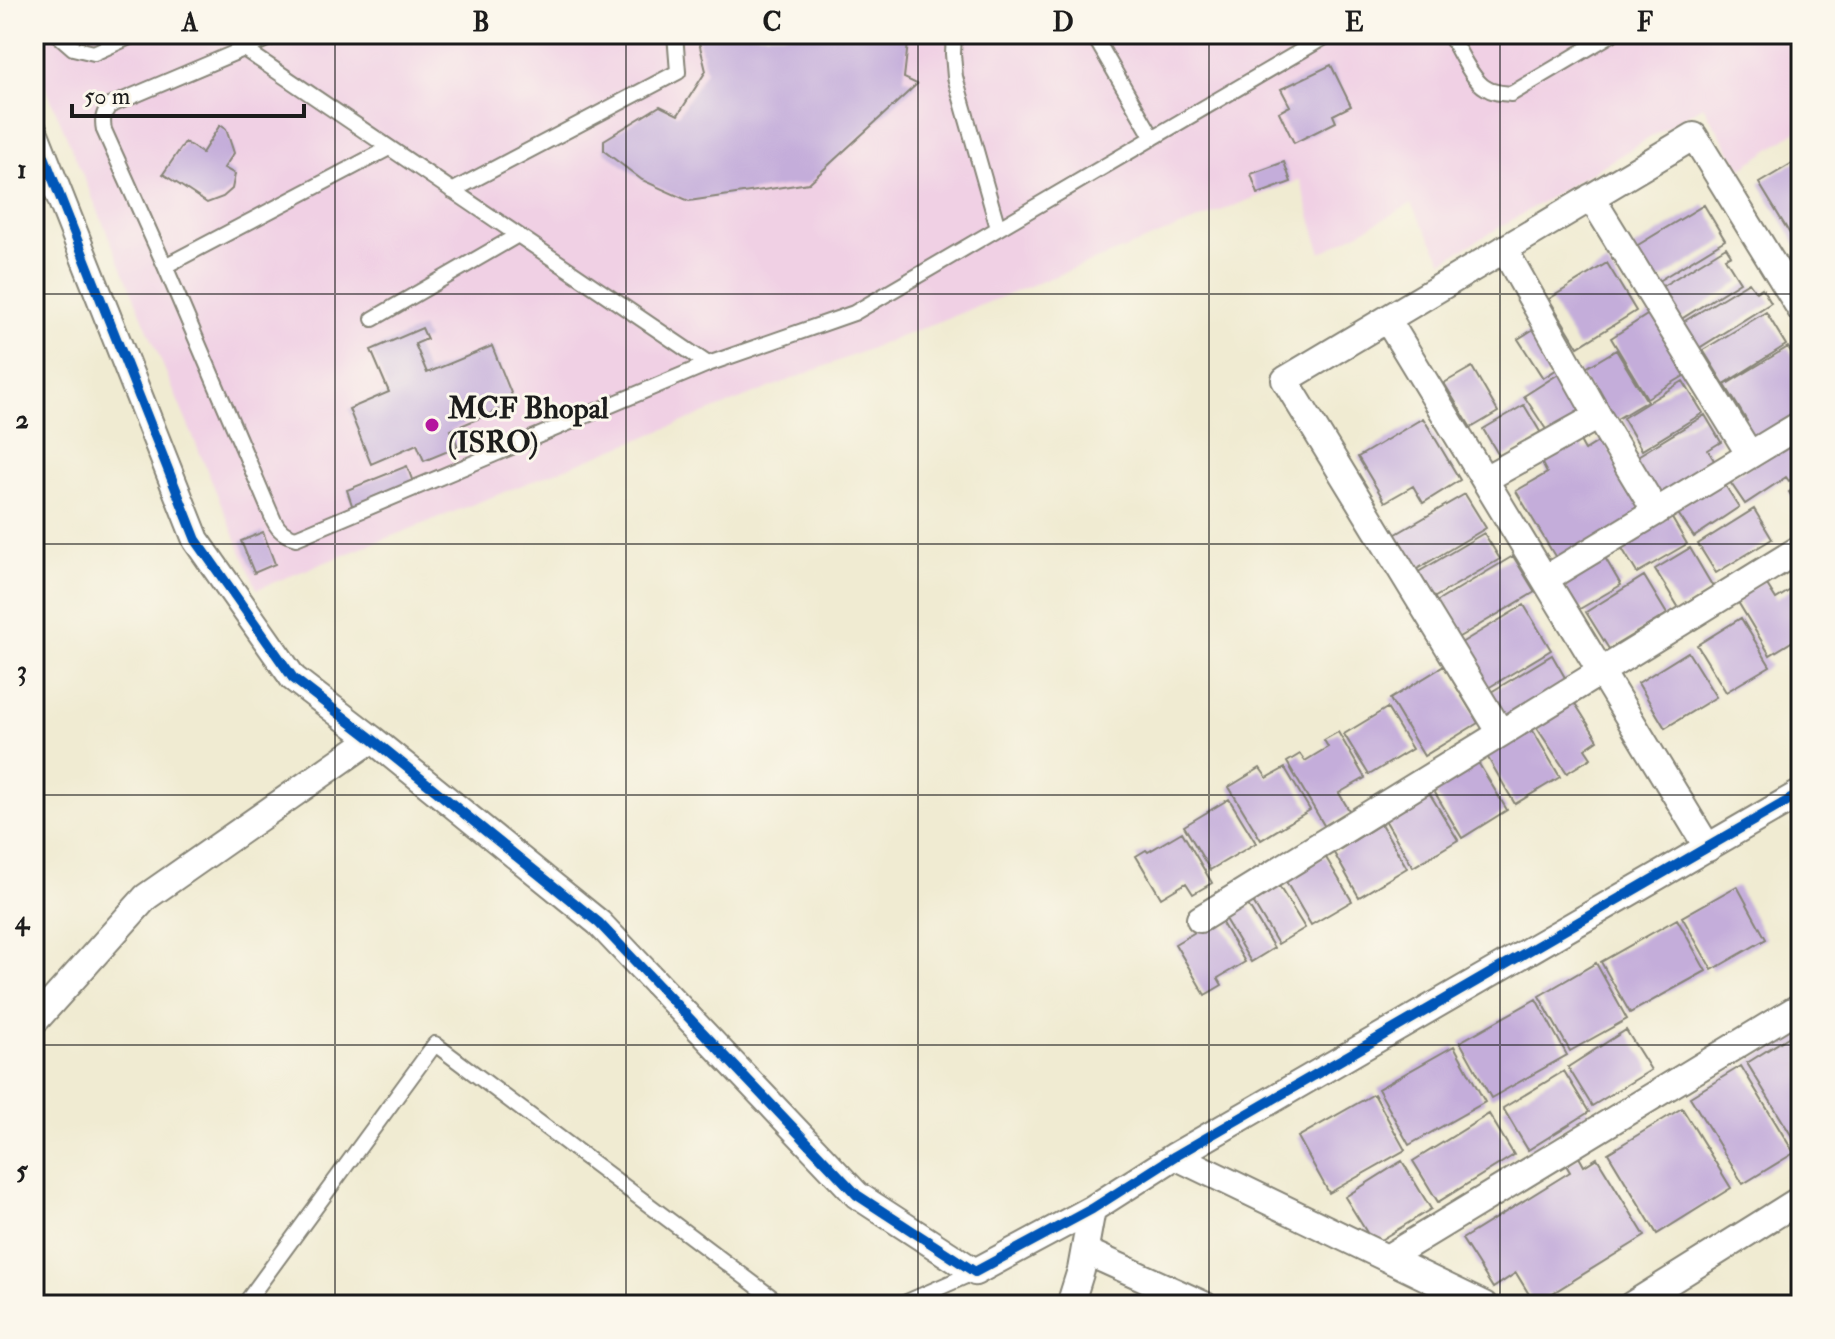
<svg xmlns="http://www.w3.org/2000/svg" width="1835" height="1339" font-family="'IM FELL Double Pica',serif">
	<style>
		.built { fill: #f0d0e4 }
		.building { fill: #c4adda }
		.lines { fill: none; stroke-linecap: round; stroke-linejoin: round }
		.lane-casing { stroke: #868477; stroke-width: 18 }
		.street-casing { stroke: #868477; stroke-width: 30 }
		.lane { stroke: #fff; stroke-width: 14 }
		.street { stroke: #fff; stroke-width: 26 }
		.cycleway-casing { stroke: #fbf7ec; stroke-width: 15 }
		.cycleway { stroke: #0057b8; stroke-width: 10 }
		.grid { fill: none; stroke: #1c1c1c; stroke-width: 2; stroke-opacity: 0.55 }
		.poi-dot { fill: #b5179e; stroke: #fbf7ec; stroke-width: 3 }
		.labels { text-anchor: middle; stroke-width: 6; stroke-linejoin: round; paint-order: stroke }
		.poi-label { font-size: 30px; font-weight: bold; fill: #1c1c1c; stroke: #fbf7ec; text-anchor: start }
		.neatline { fill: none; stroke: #1c1c1c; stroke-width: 3 }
		.grid-label { font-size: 26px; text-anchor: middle; font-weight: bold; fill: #1c1c1c }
	</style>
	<rect width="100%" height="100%" fill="#fbf7ec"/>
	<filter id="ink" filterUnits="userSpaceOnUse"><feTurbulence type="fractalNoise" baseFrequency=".0125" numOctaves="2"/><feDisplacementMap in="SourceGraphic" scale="16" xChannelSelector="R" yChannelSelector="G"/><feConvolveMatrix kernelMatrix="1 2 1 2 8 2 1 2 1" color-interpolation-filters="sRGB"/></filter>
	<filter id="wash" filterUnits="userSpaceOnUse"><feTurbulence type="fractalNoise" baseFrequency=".006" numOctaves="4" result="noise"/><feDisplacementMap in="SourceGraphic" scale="32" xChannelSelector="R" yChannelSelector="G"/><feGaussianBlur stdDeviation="1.8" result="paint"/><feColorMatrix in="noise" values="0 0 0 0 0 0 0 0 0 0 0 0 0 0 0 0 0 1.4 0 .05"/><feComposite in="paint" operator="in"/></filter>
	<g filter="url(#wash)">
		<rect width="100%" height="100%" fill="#f0ebd2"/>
		<!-- built -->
		<path class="built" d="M 34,34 L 1801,34 L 1801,128 L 1741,169 L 1703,106 L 1443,261 L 1411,204 L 1321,253 L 1300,180 L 257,589 L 34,59 Z"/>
		<g id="blocks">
			<!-- building -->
			<path class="building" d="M 697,34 L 909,34 L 904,78 L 917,84 L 809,183 L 689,201 L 642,180 L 604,151 L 604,140 L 660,106 L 678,115 L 706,71 Z
				M 1331,65 L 1351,106 L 1333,115 L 1336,122 L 1294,143 L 1279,112 L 1290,106 L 1281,89 Z
				M 220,125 L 226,129 L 234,153 L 224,168 L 235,174 L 232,189 L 223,197 L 207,203 L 163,174 L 185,142 L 202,153 Z
				M 1801,158 L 1801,252 L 1759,183 Z
				M 1284,162 L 1291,182 L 1258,194 L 1251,174 Z
				M 1704,205 L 1725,240 L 1655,283 L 1633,248 Z
				M 1726,247 L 1731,255 L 1725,258 L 1740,282 L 1678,321 L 1658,289 Z
				M 1607,263 L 1636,311 L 1578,347 L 1549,299 Z
				M 1749,282 L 1756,292 L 1762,288 L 1771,303 L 1699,348 L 1683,322 Z
				M 1652,312 L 1689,373 L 1647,398 L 1611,338 Z
				M 1766,312 L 1786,345 L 1724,384 L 1703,350 Z
				M 1537,327 L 1562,366 L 1543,378 L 1518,339 Z
				M 422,328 L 427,339 L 415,344 L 427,373 L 492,346 L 515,403 L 451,430 L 458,447 L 424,461 L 417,444 L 371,464 L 349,409 L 389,392 L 371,350 Z
				M 1788,347 L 1801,368 L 1801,412 L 1750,443 L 1740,426 L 1747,421 L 1725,385 Z
				M 1616,350 L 1647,401 L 1610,423 L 1579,372 Z
				M 1472,367 L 1498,412 L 1471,428 L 1444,383 Z
				M 1565,370 L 1591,412 L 1551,437 L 1524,396 Z
				M 1683,381 L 1703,413 L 1642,450 L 1623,418 Z
				M 1524,405 L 1542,435 L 1501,459 L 1483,429 Z
				M 1705,415 L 1721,442 L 1708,450 L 1719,469 L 1659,505 L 1631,460 Z
				M 1423,418 L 1460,480 L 1423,503 L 1413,486 L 1385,502 L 1358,457 Z
				M 1575,432 L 1585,450 L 1603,439 L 1645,512 L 1559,563 L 1516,491 L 1547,473 L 1537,454 Z
				M 1801,436 L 1801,473 L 1789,481 L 1786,477 L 1745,504 L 1728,479 Z
				M 407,466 L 414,485 L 353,508 L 347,490 Z
				M 1721,479 L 1739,507 L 1694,537 L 1675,509 Z
				M 1801,484 L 1801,511 L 1789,492 Z
				M 1465,494 L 1486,528 L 1412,572 L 1391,537 Z
				M 1754,509 L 1772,539 L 1716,573 L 1698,544 Z
				M 1670,515 L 1687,544 L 1637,573 L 1620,545 Z
				M 263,532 L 275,564 L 254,573 L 241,541 Z
				M 1484,533 L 1500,559 L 1425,603 L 1410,577 Z
				M 1690,548 L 1713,587 L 1679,608 L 1655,569 Z
				M 1513,556 L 1535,592 L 1454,640 L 1433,604 Z
				M 1604,556 L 1621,585 L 1578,610 L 1558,576 Z
				M 1644,576 L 1667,614 L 1609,649 L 1586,612 Z
				M 1764,580 L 1776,599 L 1792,589 L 1801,603 L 1801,636 L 1770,655 L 1735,597 Z
				M 1524,605 L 1551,650 L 1488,688 L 1461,643 Z
				M 1741,618 L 1770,666 L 1726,692 L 1697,645 Z
				M 1688,652 L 1716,697 L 1665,728 L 1638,683 Z
				M 1552,655 L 1567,681 L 1506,718 L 1491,692 Z
				M 1444,666 L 1478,723 L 1424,756 L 1390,699 Z
				M 1571,697 L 1598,740 L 1585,749 L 1591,758 L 1567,773 L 1533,722 Z
				M 1387,708 L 1412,749 L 1369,775 L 1344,734 Z
				M 1529,724 L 1560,777 L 1515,804 L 1484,751 Z
				M 1338,732 L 1365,778 L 1339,793 L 1350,812 L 1325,827 L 1287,762 L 1300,754 L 1305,761 L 1328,747 L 1324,740 Z
				M 1476,759 L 1507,810 L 1462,838 L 1431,786 Z
				M 1260,768 L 1267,778 L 1285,768 L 1310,810 L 1261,840 L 1229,787 Z
				M 1428,791 L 1458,840 L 1413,867 L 1384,818 Z
				M 1229,799 L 1256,843 L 1210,870 L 1184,826 Z
				M 1381,824 L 1407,868 L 1359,897 L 1334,853 Z
				M 1182,832 L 1212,883 L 1193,894 L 1186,883 L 1161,898 L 1136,856 L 1146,850 L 1148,852 Z
				M 1325,856 L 1352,901 L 1311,925 L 1285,880 Z
				M 1277,883 L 1305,928 L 1278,944 L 1251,899 Z
				M 1737,886 L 1766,939 L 1712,970 L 1682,917 Z
				M 1245,900 L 1274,948 L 1251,962 L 1222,914 Z
				M 1219,918 L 1245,962 L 1218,978 L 1222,985 L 1205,995 L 1175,944 Z
				M 1677,919 L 1706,971 L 1630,1013 L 1601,962 Z
				M 1596,963 L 1627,1019 L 1570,1051 L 1539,996 Z
				M 1536,999 L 1567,1055 L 1491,1098 L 1460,1042 Z
				M 1801,1029 L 1801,1147 L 1799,1148 L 1747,1063 Z
				M 1626,1030 L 1651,1070 L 1592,1106 L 1568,1067 Z
				M 1454,1046 L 1485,1102 L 1409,1145 L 1378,1089 Z
				M 1741,1066 L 1794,1153 L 1743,1184 L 1690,1097 Z
				M 1564,1071 L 1589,1112 L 1528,1150 L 1503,1108 Z
				M 1374,1094 L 1405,1150 L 1329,1193 L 1298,1137 Z
				M 1682,1108 L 1731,1188 L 1657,1234 L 1608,1153 Z
				M 1489,1114 L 1514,1155 L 1438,1202 L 1413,1161 Z
				M 1579,1157 L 1584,1166 L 1597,1158 L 1645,1236 L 1535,1304 L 1516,1273 L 1493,1288 L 1462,1239 L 1570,1172 L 1566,1165 Z
				M 1402,1161 L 1431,1209 L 1374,1244 L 1345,1197 Z"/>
		</g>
	</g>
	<g filter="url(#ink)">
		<use href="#blocks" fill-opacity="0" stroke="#868477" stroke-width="2"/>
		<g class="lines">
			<defs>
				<path id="lane" d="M 57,34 L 73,48 L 94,53 L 136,34
					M 279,34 L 109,106 C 103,114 102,120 104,130 L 165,266 L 274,521 C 279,531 285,535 296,538 L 708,364 L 854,313 L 1330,34
					M 954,34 L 953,54 L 955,77 L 998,228
					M 1093,34 L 1153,138
					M 1449,34 C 1458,48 1472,81 1486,88 C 1493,93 1502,93 1511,94 L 1612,34
					M 244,49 L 708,364
					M 452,191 L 678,72 L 675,34
					M 165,266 L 389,148
					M 373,319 L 518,235
					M 244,1305 L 435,1044 L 782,1305
					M 900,1305 L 975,1272"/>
				<path id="street" d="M 34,131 L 196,540 L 293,678 L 372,739 L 599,923 L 857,1195 L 975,1272 L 1092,1209 L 1175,1156 L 1801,793
					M 1591,197 L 1750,455
					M 1504,249 L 1598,416 L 1656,512
					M 1387,319 L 1708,848
					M 1485,479 L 1598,416
					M 1545,579 L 1801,424
					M 1501,733 L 1285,380 L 1694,136 L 1801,310
					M 1200,919 L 1801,548
					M 34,1022 L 146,897 L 372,739
					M 1175,1156 L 1484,1305
					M 1085,1251 L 1204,1305
					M 1387,1258 L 1801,1006
					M 1070,1305 L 1081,1270 L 1092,1209
					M 1632,1305 L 1801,1199"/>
			</defs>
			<!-- lane casing -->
			<use href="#lane" class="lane-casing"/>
			<!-- street casing -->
			<use href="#street" class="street-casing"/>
			<!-- lane -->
			<use href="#lane" class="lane"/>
			<!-- street -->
			<use href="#street" class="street"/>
			<defs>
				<path id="cycleway" d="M 34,131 L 196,540 L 293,678 L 372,739 L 599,923 L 857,1195 L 975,1272 L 1092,1209 L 1175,1156 L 1801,793"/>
			</defs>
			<!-- cycleway casing -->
			<use href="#cycleway" class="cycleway-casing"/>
			<!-- cycleway -->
			<use href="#cycleway" class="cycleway"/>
		</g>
	</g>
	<!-- grid -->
	<path class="grid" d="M 335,34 L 335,1305M 626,34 L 626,1305M 918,34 L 918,1305M 1209,34 L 1209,1305M 1500,34 L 1500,1305M 34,294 L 1801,294M 34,544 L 1801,544M 34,795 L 1801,795M 34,1045 L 1801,1045"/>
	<!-- markers -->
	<circle class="poi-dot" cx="432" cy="425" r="8"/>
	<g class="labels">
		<!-- poi labels -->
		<g class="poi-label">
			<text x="448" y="418">MCF Bhopal<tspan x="448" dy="34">(ISRO)</tspan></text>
		</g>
	</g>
	<!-- margin -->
	<rect width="1835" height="1339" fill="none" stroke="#fbf7ec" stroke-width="88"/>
	<!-- scale -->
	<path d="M72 104v12h232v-12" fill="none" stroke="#1c1c1c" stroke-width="4"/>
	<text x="84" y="104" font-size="24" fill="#1c1c1c" stroke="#fbf7ec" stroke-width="6" paint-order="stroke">50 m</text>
	<rect x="44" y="44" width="1747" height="1251" class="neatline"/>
	<g class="grid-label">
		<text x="190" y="31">A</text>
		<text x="481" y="31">B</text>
		<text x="772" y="31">C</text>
		<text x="1063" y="31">D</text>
		<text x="1354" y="31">E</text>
		<text x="1645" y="31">F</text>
		<text x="22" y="178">1</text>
		<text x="22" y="428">2</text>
		<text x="22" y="679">3</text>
		<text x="22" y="929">4</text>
		<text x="22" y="1179">5</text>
	</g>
</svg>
